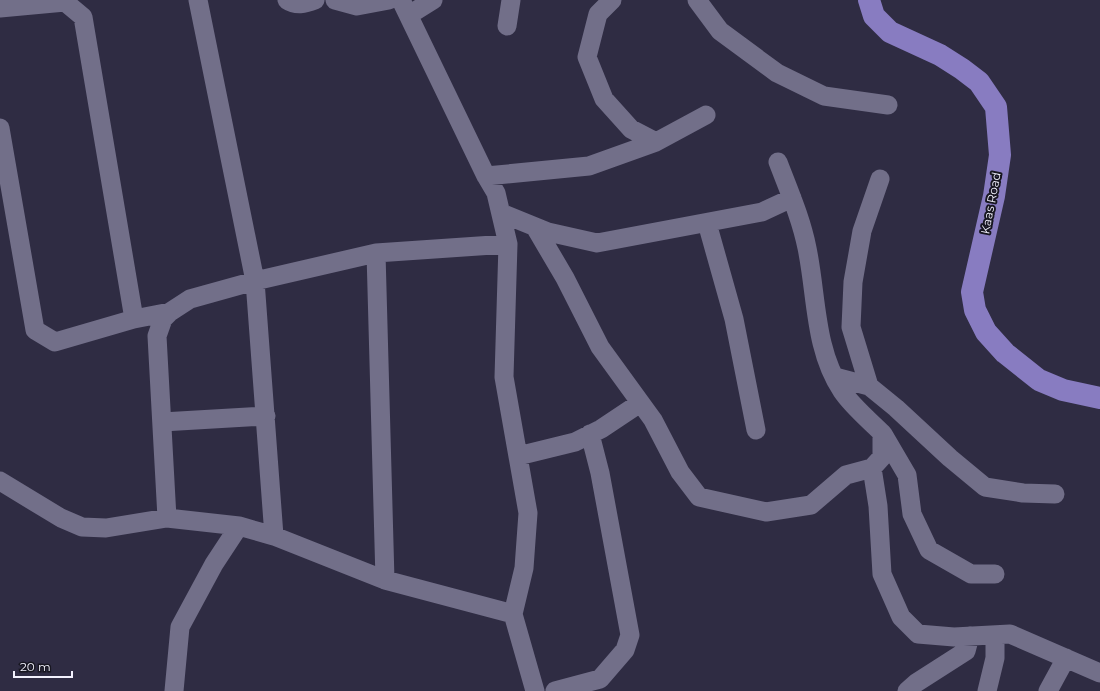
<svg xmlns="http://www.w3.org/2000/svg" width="1100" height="691" font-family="Montserrat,sans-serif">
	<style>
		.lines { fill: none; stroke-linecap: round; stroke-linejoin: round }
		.minor { stroke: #726f89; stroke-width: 19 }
		.major { stroke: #887cc1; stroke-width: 22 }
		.labels { text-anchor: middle; stroke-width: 4; stroke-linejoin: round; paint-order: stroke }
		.street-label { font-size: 12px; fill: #f2f1fd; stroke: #171620 }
	</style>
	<rect width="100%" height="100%" fill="#2f2c43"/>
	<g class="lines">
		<!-- minor -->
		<path class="minor" d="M 198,0 L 255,281 L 274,536
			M 287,0 C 296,6 305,4 315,0
			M 335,0 L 357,6 L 389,0
			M 401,0 L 486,176 L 496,193 L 508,244 L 504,377 L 528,513 L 524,568 L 513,614 L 535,691
			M 612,0 L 598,14 L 587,57 L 604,99 L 631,129 L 656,142 L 706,115
			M 697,0 L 720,31 L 777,73 L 824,96 L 888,105
			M 0,8 L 65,2 L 83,17 L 134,319 L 170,312
			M 409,15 L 433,0
			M 507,26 L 511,0
			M 0,128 L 35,330 L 55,342 L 134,319
			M 778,162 C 789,191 801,218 807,248 C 817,296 814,349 842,391 C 852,406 870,421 882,433 L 882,457 L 872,468
			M 486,176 L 589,166 L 656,142
			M 501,213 L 548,232 L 597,243 L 762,212 L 792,198
			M 707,223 L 734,319 L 756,430
			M 535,227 L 565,278 L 600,347 L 653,420 L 680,472 L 699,497 L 766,512 L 811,505 L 846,475 L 872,468 L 878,506 L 882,574 L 901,617 L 918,634 L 954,637 L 1010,634 L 1100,673
			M 376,253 L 385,580
			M 835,377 L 869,386 L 896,408 L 950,458 L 985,487 L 1023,493 L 1055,494
			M 869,386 L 851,327 L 853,282 L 862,231 L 880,179
			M 162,422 L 266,416
			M 883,434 L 907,475 L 912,514 L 929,550 L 971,574 L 995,574
			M 518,456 L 575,442 L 601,429 L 640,403
			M 0,481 L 61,518 L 82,527 L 106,528 L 167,518 L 239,526 L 274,536 L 385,580 L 513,614
			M 167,518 L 157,336 L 163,319 L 170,312 L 190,299 L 255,281 L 376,253 L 508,244
			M 174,691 L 180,627 L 214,564 L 239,526
			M 555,691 L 600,679 L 625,650 L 630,635 L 600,473 L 590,434
			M 907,691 L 916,683 L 966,651 L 970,636
			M 987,691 L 995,658 L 995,635
			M 1048,691 L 1066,658"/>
		<!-- major -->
		<path class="major" d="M 869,0 L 874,16 L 890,32 L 940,55 L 962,69 L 979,82 L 996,107 L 1000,155 L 994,196 L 972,292 L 975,310 L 986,332 L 1005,353 L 1039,380 L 1063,390 L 1100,398"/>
	</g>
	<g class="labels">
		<!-- street labels -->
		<g class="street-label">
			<text transform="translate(991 203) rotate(-79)" y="4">Kaas Road</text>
		</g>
	</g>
	<!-- scale -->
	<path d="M14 671v6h58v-6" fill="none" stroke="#f2f1fd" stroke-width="2"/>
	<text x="20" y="671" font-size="12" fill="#f2f1fd" stroke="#171620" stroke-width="3" paint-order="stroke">20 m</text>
</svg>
